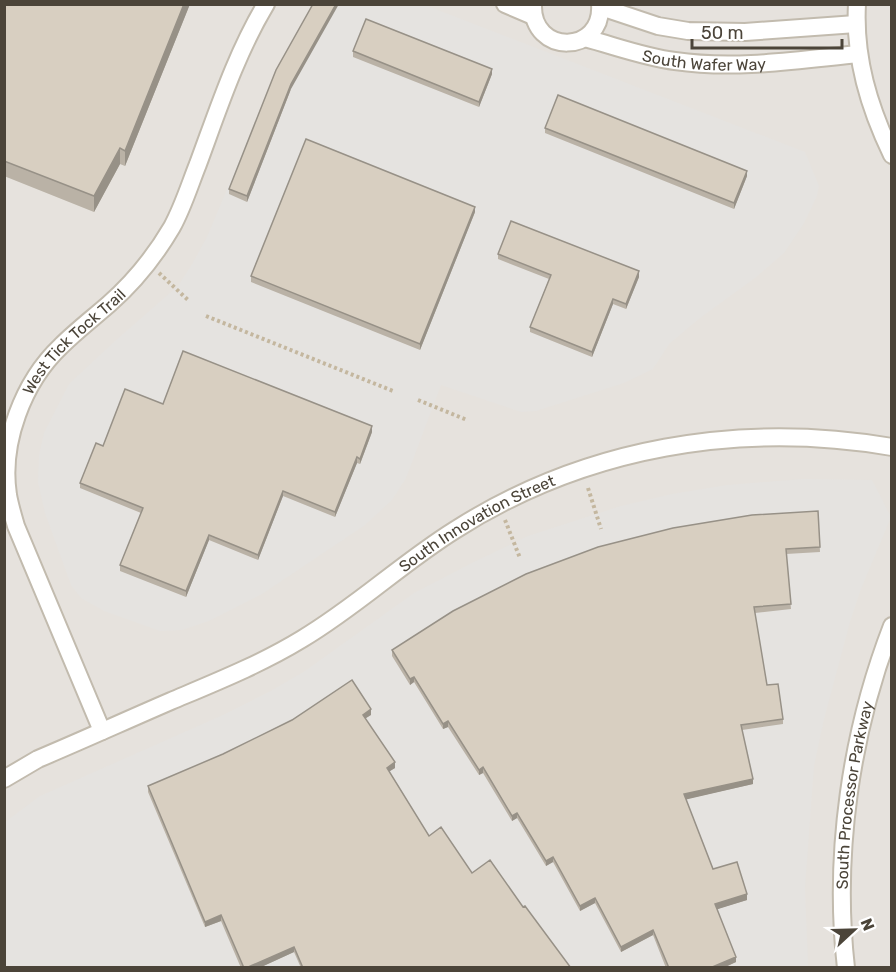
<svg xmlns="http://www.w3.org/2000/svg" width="896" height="972" font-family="Rubik,sans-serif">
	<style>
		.industrial { fill: #e6e2dd }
		.parking { fill: #e5e3e0 }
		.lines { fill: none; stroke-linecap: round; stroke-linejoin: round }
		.minor-casing { stroke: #c2bbae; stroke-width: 20 }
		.path { stroke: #c4b79f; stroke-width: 4; stroke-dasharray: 3 3; stroke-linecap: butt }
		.minor { stroke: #fff; stroke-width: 16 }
		.wall { fill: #bab2a6 }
		.shaded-wall { fill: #979187 }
		.building { fill: #d8cfc1; stroke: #979187; stroke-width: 1.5 }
		.labels { text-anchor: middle; stroke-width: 5; stroke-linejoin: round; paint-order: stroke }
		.street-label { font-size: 16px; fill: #4b4439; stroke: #fff }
	</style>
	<rect width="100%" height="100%" fill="#f6f3ec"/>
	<!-- industrial -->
	<path class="industrial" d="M 5,5 L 891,5 L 891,967 L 5,967 Z"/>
	<!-- parking -->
	<path class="parking" d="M 316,5 L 425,5 L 805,152 L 819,186 L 817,196 L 804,223 L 784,253 L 755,278 L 700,318 L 669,344 L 653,369 L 624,383 L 536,411 L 521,412 L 441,385 L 406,478 L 392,500 L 365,525 L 262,594 L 209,621 L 182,630 L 160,631 L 104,611 L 81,598 L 71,585 L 45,513 L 38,482 L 39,455 L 44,433 L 69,384 L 115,341 L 178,286 L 191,266 L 207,237 L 256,120 Z
		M 804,479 L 872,480 L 891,517 L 861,589 L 850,622 L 824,719 L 814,766 L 805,887 L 808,967 L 5,968 L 5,822 L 40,796 L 223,715 L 269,692 L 305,671 L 414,593 L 474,562 L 528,536 L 621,506 L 672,494 L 727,485 Z"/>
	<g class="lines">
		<defs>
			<g id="minor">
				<path d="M 505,4 L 533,16"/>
				<path d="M 533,4 C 531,56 604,55 600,4"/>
				<path d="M 857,4 C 854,58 869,107 892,155"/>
				<path d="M 601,7 L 658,26 L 688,31 L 745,32 L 856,24"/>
				<path id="s1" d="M 585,38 C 615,46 644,57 675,61 C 736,70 798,60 859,54"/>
				<path id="s2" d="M 102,731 L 16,526 C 13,516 10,506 8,495 C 0,443 23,382 61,346 C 76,331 93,318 109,304 C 134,282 155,256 172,227 C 183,207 190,184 198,164 C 218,110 236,54 266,4"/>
				<path id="s3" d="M 4,779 L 38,759 C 83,740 127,720 171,701 C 216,682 261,664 302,639 C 356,607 402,563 455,530 C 585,447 740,421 892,447"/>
				<path id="s4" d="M 846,968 C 833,854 851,732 892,626"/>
			</g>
		</defs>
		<!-- minor casing -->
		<use href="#minor" class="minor-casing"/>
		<!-- path -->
		<path class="path" d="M 159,273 L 188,300
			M 206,316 L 393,391
			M 418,400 L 467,420
			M 588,488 L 601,529
			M 505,520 L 520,558"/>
		<!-- minor -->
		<use href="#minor" class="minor"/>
	</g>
	<!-- wall -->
	<path class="wall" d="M 4,4 L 190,4 L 125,166 L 120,164 L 94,212 L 4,176 Z
		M 353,51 L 492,74 L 479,107 L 353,57 Z
		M 291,89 L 247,202 L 229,194 L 229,189 Z
		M 545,128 L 747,176 L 734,209 L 545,133 Z
		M 475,212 L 420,350 L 251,282 L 251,276 Z
		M 498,254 L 639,277 L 626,309 L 613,304 L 592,357 L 530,332 L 530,327 L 549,279 L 498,259 Z
		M 163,404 L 372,432 L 360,464 L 357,463 L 335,517 L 283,496 L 258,560 L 209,540 L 186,597 L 120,571 L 120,565 L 141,513 L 80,488 L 80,483 L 103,446 Z
		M 818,511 L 820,552 L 786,554 L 791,609 L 755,613 L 767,685 L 783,719 L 783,724 L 742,730 L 753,784 L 686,799 L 713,869 L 747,900 L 717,909 L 736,962 L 723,968 L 666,968 L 653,935 L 621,952 L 595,903 L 580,911 L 553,862 L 546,866 L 517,818 L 512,821 L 483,773 L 479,775 L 448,727 L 443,729 L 414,682 L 410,685 L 392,656 L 392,650 Z
		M 371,715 L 365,718 L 395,768 L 389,771 L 429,836 L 472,873 L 523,907 L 571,968 L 301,968 L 294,952 L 259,968 L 241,968 L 221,921 L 205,927 L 148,792 L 148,786 Z"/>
	<!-- shaded-wall -->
	<path class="shaded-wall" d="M 184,4 L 190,4 L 125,166 L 125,151 Z
		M 336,4 L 339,4 L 291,89 L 247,202 L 247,196 L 291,84 Z
		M 492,69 L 492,74 L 479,107 L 479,102 Z
		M 120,148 L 120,164 L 94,212 L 94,196 Z
		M 747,171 L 747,176 L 734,209 L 734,203 Z
		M 475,207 L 475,212 L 420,350 L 420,344 Z
		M 639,271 L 639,277 L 626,309 L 626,304 Z
		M 613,299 L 613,304 L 592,357 L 592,352 Z
		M 372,426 L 372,432 L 360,464 L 360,459 Z
		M 357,457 L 357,463 L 335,517 L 335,512 Z
		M 283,491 L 283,496 L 258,560 L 258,555 Z
		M 209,535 L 209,540 L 186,597 L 186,591 Z
		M 414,677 L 414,682 L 410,685 L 410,679 Z
		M 371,709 L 371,715 L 363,720 L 363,715 Z
		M 448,721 L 448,727 L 443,729 L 443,724 Z
		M 395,762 L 395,768 L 387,773 L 387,768 Z
		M 483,767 L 483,773 L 479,775 L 479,770 Z
		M 753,779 L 753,784 L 684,800 L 684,794 Z
		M 517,813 L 517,818 L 512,821 L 512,816 Z
		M 553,857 L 553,862 L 546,866 L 546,861 Z
		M 747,894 L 747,900 L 715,910 L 715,904 Z
		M 595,898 L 595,903 L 580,911 L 580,906 Z
		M 221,915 L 221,921 L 205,927 L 205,922 Z
		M 653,930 L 653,935 L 621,952 L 621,947 Z
		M 294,947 L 294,952 L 259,968 L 246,968 Z
		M 736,957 L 736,962 L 723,968 L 710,968 Z"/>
	<!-- building -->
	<path class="building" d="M 4,4 L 184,4 L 125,151 L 120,148 L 94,196 L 4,161 Z
		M 313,4 L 336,4 L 291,84 L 247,196 L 229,189 L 276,70 Z
		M 366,19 L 492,69 L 479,102 L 353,51 Z
		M 558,95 L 747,171 L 734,203 L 545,128 Z
		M 306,139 L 475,207 L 420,344 L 251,276 Z
		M 511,221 L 639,271 L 626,304 L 613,299 L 592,352 L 530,327 L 551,275 L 498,254 Z
		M 183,351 L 372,426 L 360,459 L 357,457 L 335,512 L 283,491 L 258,555 L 209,535 L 186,591 L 120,565 L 143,508 L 80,483 L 96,443 L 103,446 L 125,389 L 163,404 Z
		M 818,511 L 820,547 L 786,549 L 791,604 L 754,607 L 767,685 L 778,684 L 783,719 L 741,725 L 753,779 L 684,794 L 713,869 L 737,862 L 747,894 L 715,904 L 736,957 L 710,968 L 669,968 L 653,930 L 621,947 L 595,898 L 580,906 L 553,857 L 546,861 L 517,813 L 512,816 L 483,767 L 479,770 L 448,721 L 443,724 L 414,677 L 410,679 L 392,650 L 453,611 L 526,574 L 598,547 L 673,528 L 752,515 Z
		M 352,680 L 371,709 L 363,715 L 395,762 L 387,768 L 429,836 L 441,827 L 472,873 L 490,860 L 523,907 L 525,906 L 571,968 L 303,968 L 294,947 L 246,968 L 244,968 L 221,915 L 205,922 L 148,786 L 223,754 L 292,720 Z"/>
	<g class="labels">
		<!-- street labels -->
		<g class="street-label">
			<text dy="6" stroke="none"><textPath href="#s1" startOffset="122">South Wafer Way</textPath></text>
			<text dy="6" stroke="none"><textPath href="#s2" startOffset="430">West Tick Tock Trail</textPath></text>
			<text dy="6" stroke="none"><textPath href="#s3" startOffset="540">South Innovation Street</textPath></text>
			<text dy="6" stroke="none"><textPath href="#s4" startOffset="174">South Processor Parkway</textPath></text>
		</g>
	</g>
	<!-- border -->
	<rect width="896" height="972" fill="none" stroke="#4b4439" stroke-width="12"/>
	<!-- north arrow -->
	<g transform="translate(854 930) rotate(68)" stroke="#ffffff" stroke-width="4.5" paint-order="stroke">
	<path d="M0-4.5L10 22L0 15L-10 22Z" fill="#4b4439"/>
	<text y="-9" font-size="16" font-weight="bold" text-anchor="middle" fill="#4b4439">N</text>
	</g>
	<!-- scale -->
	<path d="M692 39v9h150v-9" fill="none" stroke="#4b4439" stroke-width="3"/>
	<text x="701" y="39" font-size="18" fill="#4b4439" stroke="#ffffff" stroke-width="4.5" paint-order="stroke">50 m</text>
</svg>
